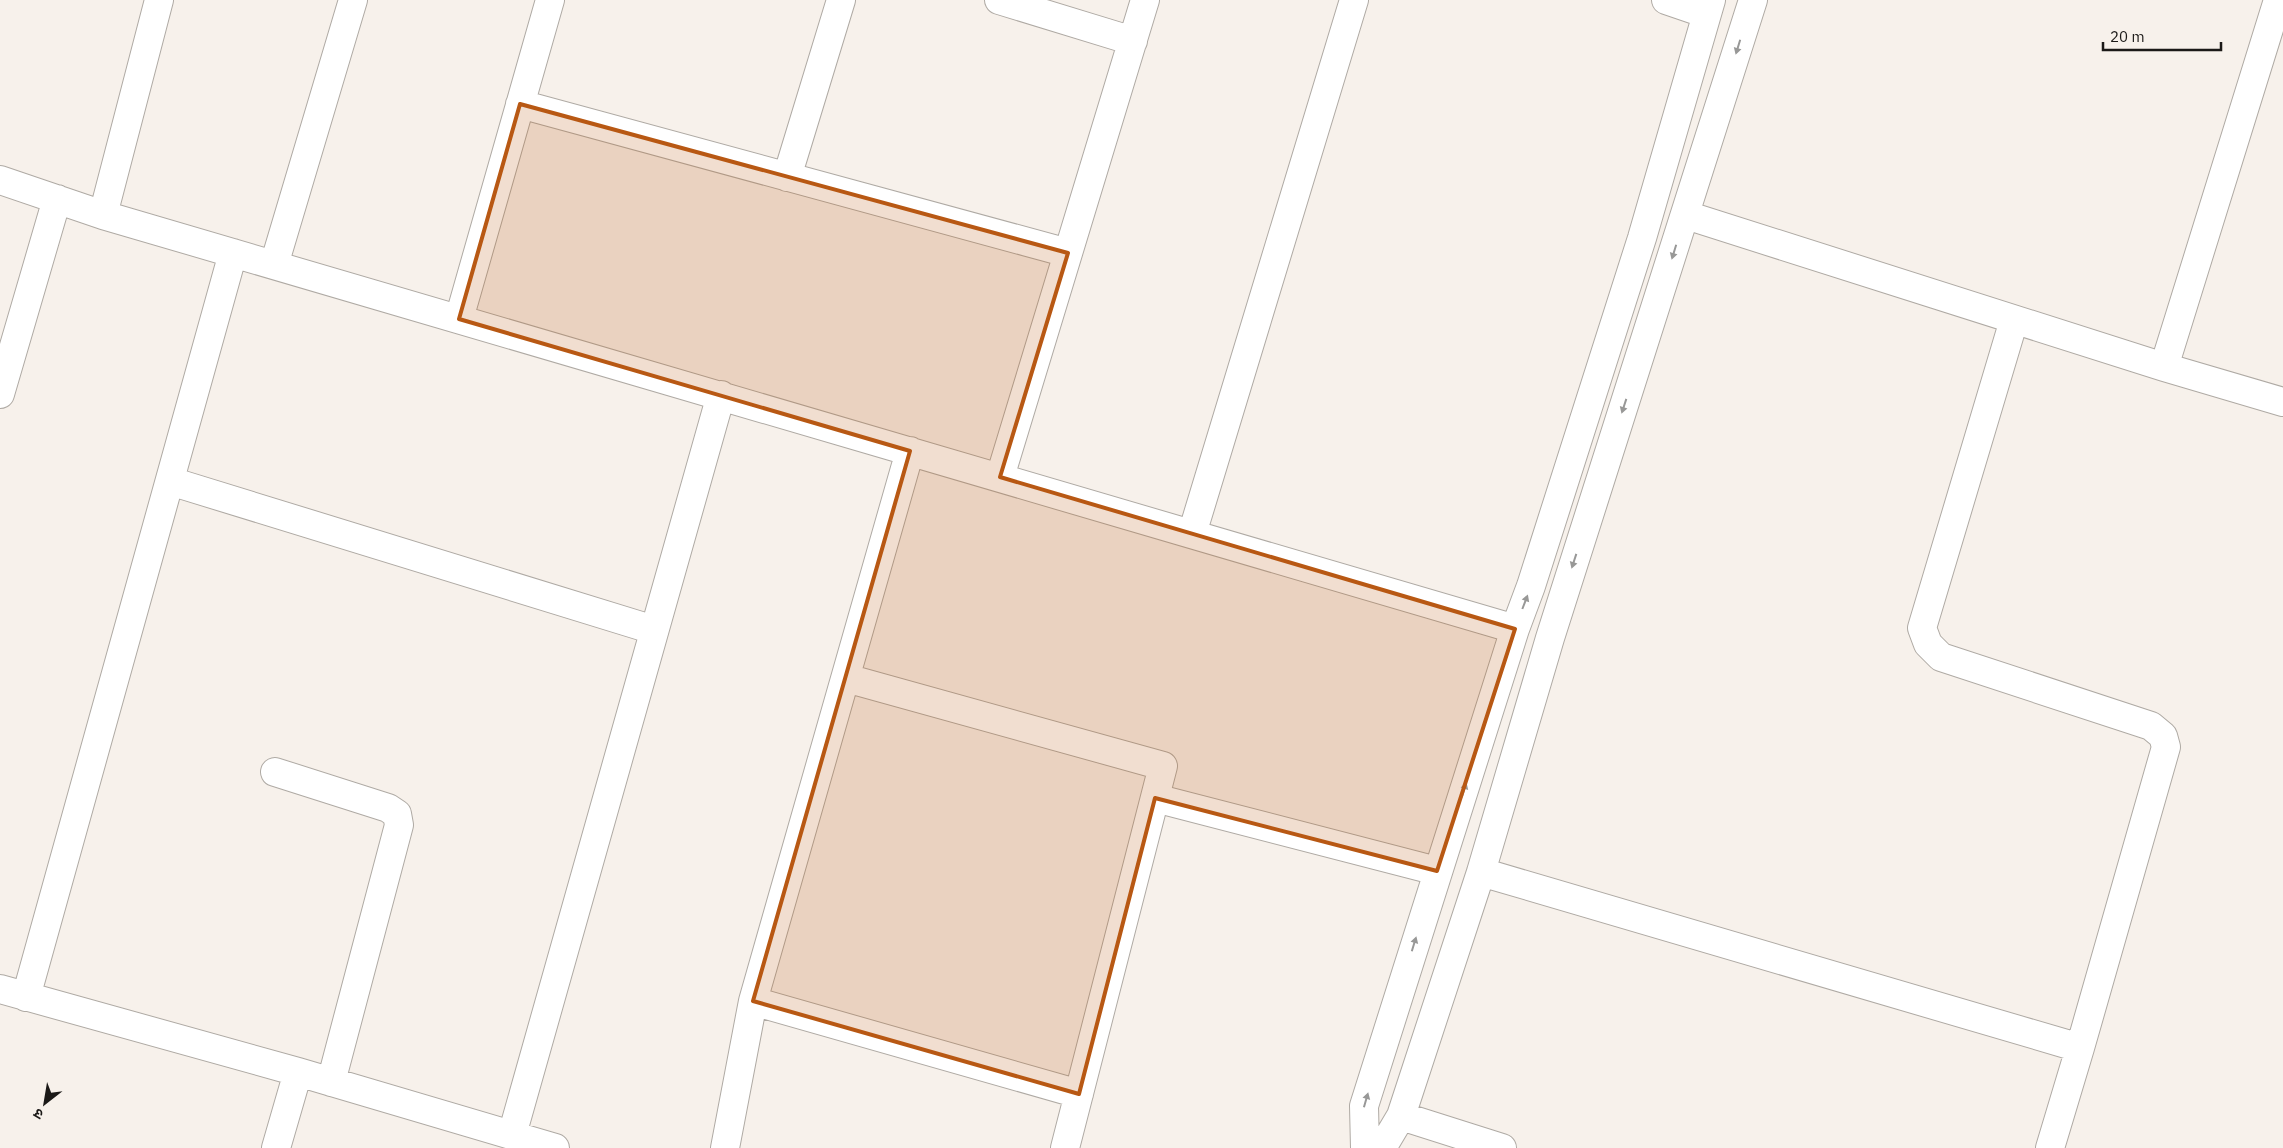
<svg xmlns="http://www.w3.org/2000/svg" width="2283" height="1148" font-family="'IBM Plex Sans','Noto Sans Devanagari',sans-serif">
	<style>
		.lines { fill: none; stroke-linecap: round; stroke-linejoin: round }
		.minor-casing { stroke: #afaaa4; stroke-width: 30 }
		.minor { stroke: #fff; stroke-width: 28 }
		.oneway { fill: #989897 }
		.marked { fill: #b85813; fill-opacity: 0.2; stroke: #b85813; stroke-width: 4; stroke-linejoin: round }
	</style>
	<rect width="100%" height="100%" fill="#f7f1eb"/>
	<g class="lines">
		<defs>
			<path id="minor" d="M 999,0 L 1133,41
				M 1666,0 L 1707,14
				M 520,104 L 1068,253
				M 787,177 L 841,0
				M 0,180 L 103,215 L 1515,629
				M 103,215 L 159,0
				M 1686,215 L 2164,367 L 2283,402
				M 274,265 L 353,0
				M 459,319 L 550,0
				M 2014,320 L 1922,628 L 1928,644 L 1941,657 L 2151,726 L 2163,736 L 2166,747 L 2080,1048 L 2050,1148
				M 2164,367 L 2278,0
				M 0,394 L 57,199
				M 910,451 L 753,1001 L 1079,1094
				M 1000,477 L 1145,0
				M 170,481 L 654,630
				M 1192,534 L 1354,0
				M 846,678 L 1163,766 L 1065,1148
				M 275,772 L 388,808 L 397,814 L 399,825 L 331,1082
				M 1155,798 L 1437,871
				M 1481,872 L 2080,1048
				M 0,989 L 298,1072 L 555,1148
				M 26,997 L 233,253
				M 1401,1116 L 1502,1148
				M 512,1135 L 721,395
				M 276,1148 L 298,1072
				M 725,1148 L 753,1001
				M 1365,1148 L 1364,1106 L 1515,629 L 1531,586 L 1642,238 L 1711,0
				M 1382,1148 L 1401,1116 L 1481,872 L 1550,638 L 1753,0"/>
		</defs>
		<!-- minor casing -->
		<use href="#minor" class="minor-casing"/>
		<!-- minor -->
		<use href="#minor" class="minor"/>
	</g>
	<!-- one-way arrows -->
	<defs><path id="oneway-solid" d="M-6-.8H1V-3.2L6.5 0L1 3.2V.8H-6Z" transform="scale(1.25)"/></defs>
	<g class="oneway">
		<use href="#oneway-solid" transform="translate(1738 47) rotate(107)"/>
		<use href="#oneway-solid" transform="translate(1674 252) rotate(107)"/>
		<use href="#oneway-solid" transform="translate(1624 406) rotate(108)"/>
		<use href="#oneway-solid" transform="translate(1574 561) rotate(108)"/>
		<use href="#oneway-solid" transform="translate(1525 602) rotate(-69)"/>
		<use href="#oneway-solid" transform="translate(1464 790) rotate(-72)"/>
		<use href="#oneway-solid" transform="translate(1414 944) rotate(-73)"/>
		<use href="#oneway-solid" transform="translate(1366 1100) rotate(-74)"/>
	</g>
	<!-- marked area -->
	<path class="marked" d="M 520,104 L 1068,253 L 1000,477 L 1515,629 L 1437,871 L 1155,798 L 1079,1094 L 753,1001 L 910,451 L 459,319 Z"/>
	<!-- north arrow -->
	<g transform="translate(45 1103) rotate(211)" stroke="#f7f1eb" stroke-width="4" paint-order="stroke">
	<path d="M0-4L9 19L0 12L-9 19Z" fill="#1b1917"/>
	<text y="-8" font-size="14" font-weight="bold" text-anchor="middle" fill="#1b1917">उ</text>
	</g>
	<!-- scale -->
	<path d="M2103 42v8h118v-8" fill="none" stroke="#1b1917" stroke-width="2.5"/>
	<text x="2110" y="42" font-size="15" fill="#1b1917" stroke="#f7f1eb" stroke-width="4" paint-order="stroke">20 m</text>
</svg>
